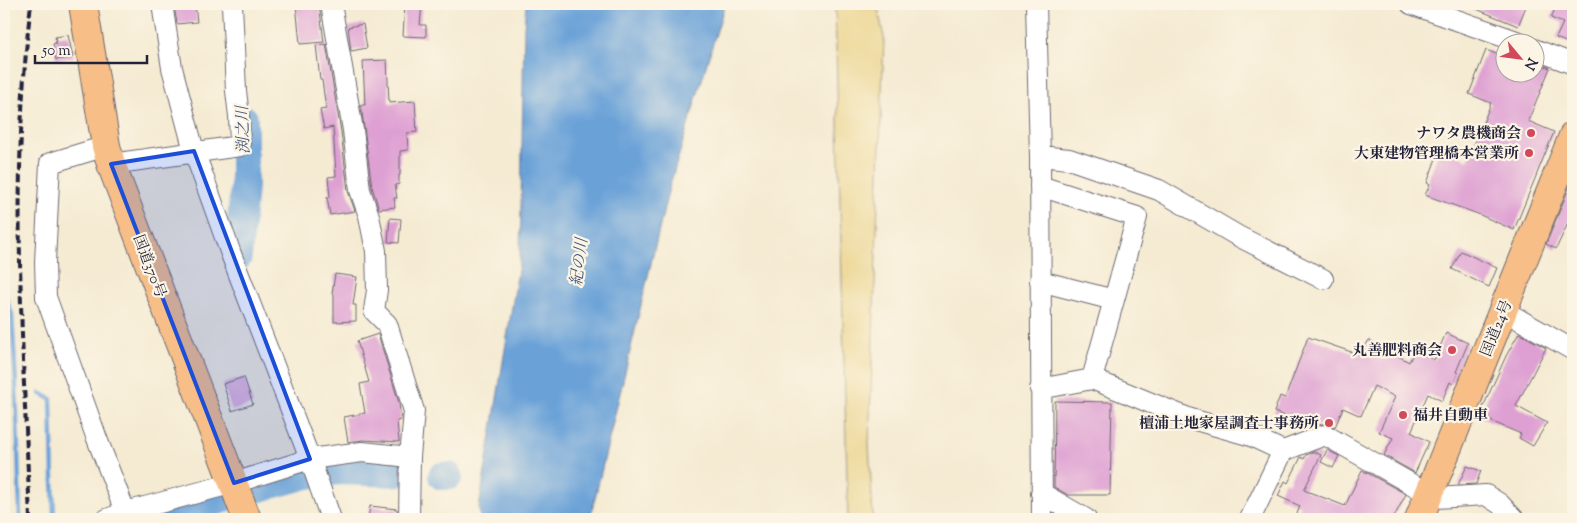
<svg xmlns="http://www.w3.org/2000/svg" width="1577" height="523" font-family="'Sorts Mill Goudy','Noto Serif JP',serif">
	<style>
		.sand { fill: #eeda9e; stroke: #887e6c }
		.water { fill: #6aa2d8; stroke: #46628a }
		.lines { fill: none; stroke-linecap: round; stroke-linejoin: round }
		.stream { stroke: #6aa2d8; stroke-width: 4.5 }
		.river { stroke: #6aa2d8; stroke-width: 28 }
		.building { fill: #dea0d3 }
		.minor-casing { stroke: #6c6870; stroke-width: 22 }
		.highway-casing { stroke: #6c6870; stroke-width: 30 }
		.minor { stroke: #fff; stroke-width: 20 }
		.highway { stroke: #f7be88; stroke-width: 28 }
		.rail { stroke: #22223b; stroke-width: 4; stroke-dasharray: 8 4; stroke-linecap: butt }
		.marked { fill: #1d4ed8; fill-opacity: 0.2; stroke: #1d4ed8; stroke-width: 4; stroke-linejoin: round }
		.poi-dot { fill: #d1495b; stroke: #fcf5e5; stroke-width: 2 }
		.labels { text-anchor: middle; stroke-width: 4.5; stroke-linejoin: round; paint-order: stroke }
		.poi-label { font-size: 15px; font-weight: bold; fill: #22223b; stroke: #fcf5e5; text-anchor: end }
		.street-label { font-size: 15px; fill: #22223b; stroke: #fcf5e5 }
		.water-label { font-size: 16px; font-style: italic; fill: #3f557a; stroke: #fcf5e5 }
	</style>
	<rect width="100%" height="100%" fill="#fcf5e5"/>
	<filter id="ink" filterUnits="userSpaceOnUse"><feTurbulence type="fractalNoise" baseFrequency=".02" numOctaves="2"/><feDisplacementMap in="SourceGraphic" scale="10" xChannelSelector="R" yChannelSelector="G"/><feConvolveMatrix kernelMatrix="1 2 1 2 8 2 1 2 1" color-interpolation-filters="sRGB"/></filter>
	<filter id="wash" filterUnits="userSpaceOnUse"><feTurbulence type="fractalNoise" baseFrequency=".0096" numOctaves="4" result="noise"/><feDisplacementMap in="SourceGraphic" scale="20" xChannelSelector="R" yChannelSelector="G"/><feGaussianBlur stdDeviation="1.12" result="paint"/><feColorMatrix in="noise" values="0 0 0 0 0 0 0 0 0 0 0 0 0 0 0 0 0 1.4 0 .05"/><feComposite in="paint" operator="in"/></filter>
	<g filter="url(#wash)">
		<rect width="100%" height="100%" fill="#f5ebd3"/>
		<!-- sand -->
		<path class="sand" d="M 835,4 L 877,4 L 884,38 L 869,444 L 873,519 L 848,519 Z"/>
		<!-- water -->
		<path class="water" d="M 526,4 L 725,4 L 669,188 L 590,519 L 480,519 L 479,508 L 520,258 L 524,27 Z"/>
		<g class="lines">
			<!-- stream -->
			<path class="stream" d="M 4,293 L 12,314 L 16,383 L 20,519
				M 40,393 L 51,399 L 54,519"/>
			<!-- river -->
			<path class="river" d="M 238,257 L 244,186 L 244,119
				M 442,476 L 449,476
				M 253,490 L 307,475 L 338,471 L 401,473
				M 161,519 L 222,500"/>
		</g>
		<g id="blocks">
			<!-- building -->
			<path class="building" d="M 174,4 L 195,4 L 197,22 L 177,24 Z
				M 296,4 L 319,4 L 324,42 L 300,44 Z
				M 405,4 L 422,4 L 420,25 L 426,25 L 426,37 L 403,36 Z
				M 1464,4 L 1527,4 L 1518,26 Z
				M 1557,4 L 1573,4 L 1573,45 L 1556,38 L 1563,23 L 1551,18 Z
				M 363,24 L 367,48 L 351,51 L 348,27 Z
				M 68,35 L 73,57 L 56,60 L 53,44 L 56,43 L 55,37 Z
				M 326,44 L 341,132 L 348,191 L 355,211 L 330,215 L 327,197 L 330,197 L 328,177 L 336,176 L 333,127 L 324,129 L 320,110 L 326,109 L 322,80 L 320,80 L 316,45 Z
				M 1486,50 L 1504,57 L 1504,72 L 1534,72 L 1534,62 L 1550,68 L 1528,121 L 1554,132 L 1514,230 L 1478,214 L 1425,195 L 1430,185 L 1427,183 L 1441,145 L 1468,160 L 1491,103 L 1469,94 Z
				M 387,60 L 389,103 L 415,101 L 417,132 L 407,133 L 408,150 L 400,151 L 400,175 L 399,175 L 399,184 L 395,185 L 397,198 L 394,198 L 395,207 L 379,209 L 372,187 L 361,105 L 365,105 L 363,61 Z
				M 1573,178 L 1573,218 L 1571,217 L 1556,249 L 1546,244 Z
				M 390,218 L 401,219 L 399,243 L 388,242 Z
				M 1461,251 L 1497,268 L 1489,287 L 1452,269 Z
				M 335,274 L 357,277 L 353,305 L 356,305 L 356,321 L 334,322 L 334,294 L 332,294 Z
				M 1446,333 L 1468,343 L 1456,372 L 1458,373 L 1453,384 L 1450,382 L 1442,401 L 1428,394 L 1411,432 L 1429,442 L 1415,473 L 1384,455 L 1393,438 L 1379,432 L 1395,397 L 1374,386 L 1361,416 L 1343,408 L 1335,427 L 1325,423 L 1313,427 L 1274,412 L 1280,396 L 1285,398 L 1308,337 L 1360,355 L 1369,340 L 1409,362 L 1415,350 L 1434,360 Z
				M 1519,333 L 1546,348 L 1516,406 L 1547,423 L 1533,446 L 1519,438 L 1521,434 L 1479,416 L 1506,356 Z
				M 378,334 L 399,403 L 401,420 L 397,421 L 399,442 L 363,440 L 348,442 L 344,417 L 365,413 L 360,384 L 369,382 L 357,341 Z
				M 244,377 L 253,404 L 232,411 L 223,384 Z
				M 1055,401 L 1112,402 L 1110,495 L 1068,495 L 1054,487 Z
				M 1327,450 L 1339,456 L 1333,468 L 1321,462 Z
				M 1314,452 L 1321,455 L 1304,490 L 1345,506 L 1362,470 L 1406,494 L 1393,519 L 1295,519 L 1300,506 L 1278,496 L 1285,481 L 1288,483 L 1301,457 L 1304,459 L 1306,455 Z
				M 1467,466 L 1481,471 L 1476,484 L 1458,485 Z
				M 370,506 L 397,509 L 397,519 L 368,519 Z"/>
		</g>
	</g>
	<g filter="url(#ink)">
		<use href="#blocks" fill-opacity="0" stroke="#6c6870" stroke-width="1"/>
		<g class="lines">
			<defs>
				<path id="minor" d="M 162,4 L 172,68 L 194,151 L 231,254 L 310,459 L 331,519
					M 331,4 L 353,130 L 360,190 L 369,216 L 376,251 L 377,290 L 374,311 L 387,324 L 414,411 L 410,457 L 409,519
					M 1036,4 L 1040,156 L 1042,519
					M 1411,4 L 1519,42
					M 1534,49 L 1573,64
					M 106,146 L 50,163 L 45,262 L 46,297 L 96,436 L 128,519
					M 1040,156 L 1069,159 L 1159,190 L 1238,236 L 1323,279
					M 111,164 L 240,146 L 239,116 L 236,91 L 232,4
					M 1040,186 L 1137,217 L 1092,379 L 1040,389
					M 1040,281 L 1114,300
					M 1504,311 L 1573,350
					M 1092,379 L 1188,418 L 1251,436 L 1283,451
					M 1041,493 L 1086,519
					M 107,519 L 126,512 L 234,483 L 310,459 L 362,452 L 410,457
					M 1250,519 L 1283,451 L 1325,435 L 1436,498 L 1486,495 L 1500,504 L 1514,519"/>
				<path id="highway" d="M 83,4 L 106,146 L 111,164 L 247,519
					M 1419,519 L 1573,136"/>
			</defs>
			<!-- minor casing -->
			<use href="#minor" class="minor-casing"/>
			<!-- highway casing -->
			<use href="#highway" class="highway-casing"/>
			<!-- minor -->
			<use href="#minor" class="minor"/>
			<!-- highway -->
			<use href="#highway" class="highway"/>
			<!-- rail -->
			<path class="rail" d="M 30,519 C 23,347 10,176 31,4"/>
		</g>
	</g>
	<!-- marked area -->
	<path class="marked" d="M 194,151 L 310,459 L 234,483 L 111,164 Z"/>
	<!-- markers -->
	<g class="poi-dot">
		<circle cx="1531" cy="133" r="5"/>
		<circle cx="1529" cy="153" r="5"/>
		<circle cx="1452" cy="350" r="5"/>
		<circle cx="1403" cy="415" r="5"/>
		<circle cx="1329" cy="423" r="5"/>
	</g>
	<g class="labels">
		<!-- poi labels -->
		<g class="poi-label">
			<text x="1521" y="138">ナワタ農機商会</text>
			<text x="1519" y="158">大東建物管理橋本営業所</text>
			<text x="1442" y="355">丸善肥料商会</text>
			<text x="1413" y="420" text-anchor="start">福井自動車</text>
			<text x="1319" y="428">檀浦土地家屋調査士事務所</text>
		</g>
		<!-- street labels -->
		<g class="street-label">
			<text transform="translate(150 266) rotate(69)" y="5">国道370号</text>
			<text transform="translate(1496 328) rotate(-68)" y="5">国道24号</text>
		</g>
		<!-- water labels -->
		<g class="water-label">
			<text transform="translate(242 130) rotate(-92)" y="6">渕之川</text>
			<text transform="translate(578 262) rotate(-83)" y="6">紀の川</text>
		</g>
	</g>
	<!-- margin -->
	<rect width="1577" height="523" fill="none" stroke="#fcf5e5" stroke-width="20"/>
	<!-- north arrow -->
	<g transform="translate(1520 58) rotate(119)"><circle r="24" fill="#fcf5e5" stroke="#a5a1a1"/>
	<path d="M0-4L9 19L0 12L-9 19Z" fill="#d1495b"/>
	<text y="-8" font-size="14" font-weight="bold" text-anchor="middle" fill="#22223b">N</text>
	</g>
	<!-- scale -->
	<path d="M35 55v8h112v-8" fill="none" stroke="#22223b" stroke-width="2.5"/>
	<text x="42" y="55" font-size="15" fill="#22223b" stroke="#fcf5e5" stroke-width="4" paint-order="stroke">50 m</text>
</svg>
